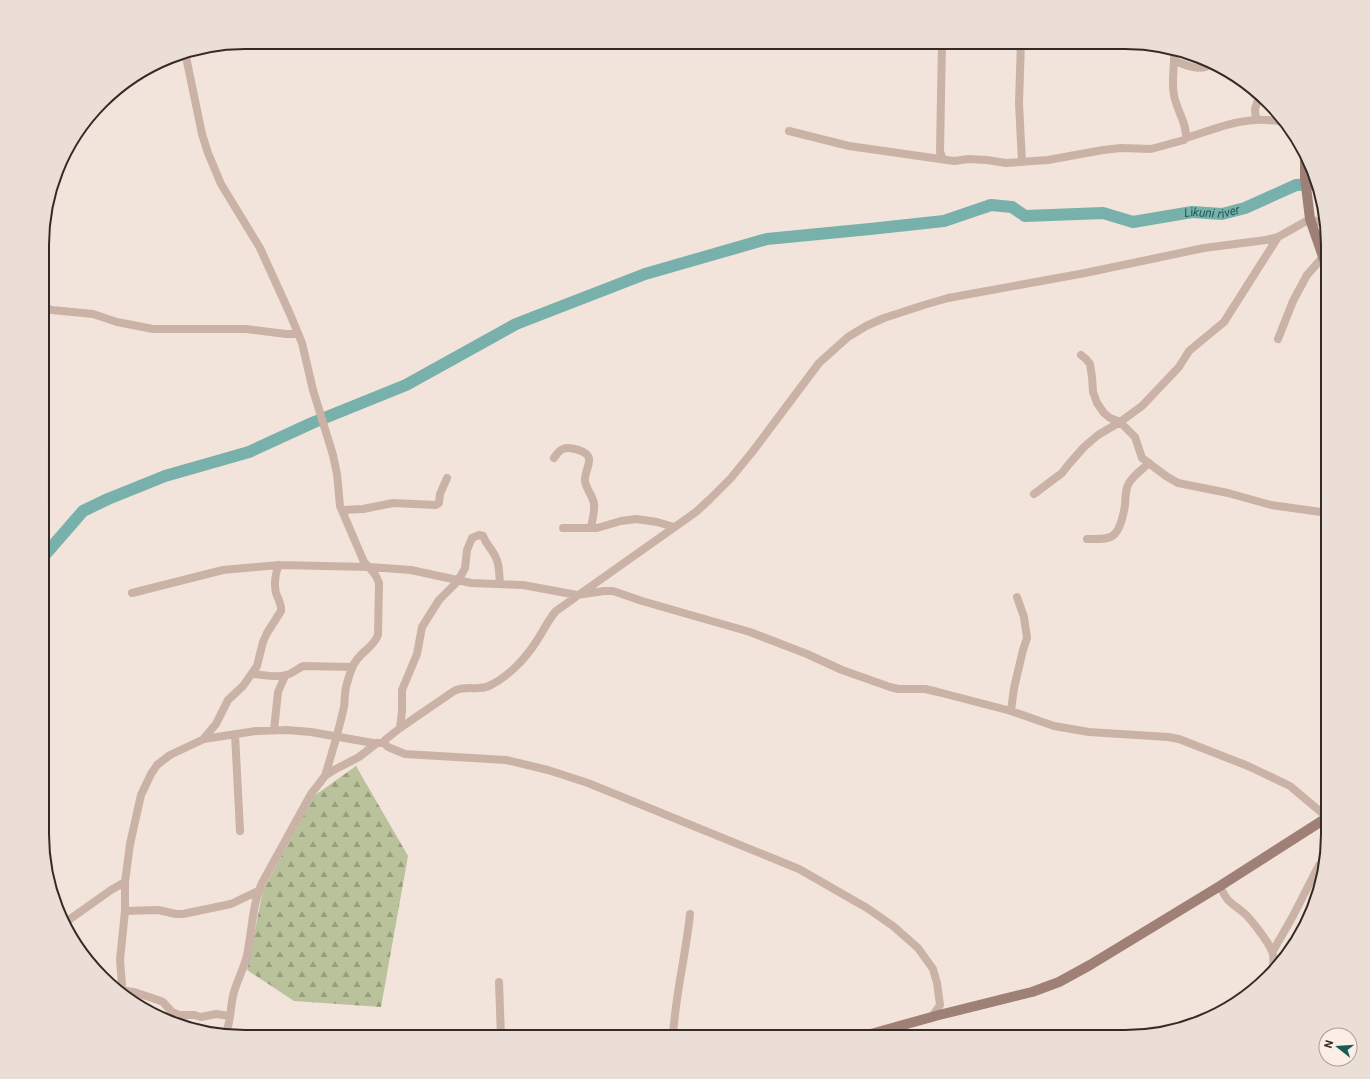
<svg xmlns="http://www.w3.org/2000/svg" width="1370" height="1079" font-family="Roboto,sans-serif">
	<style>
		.forest { fill: url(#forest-firs) }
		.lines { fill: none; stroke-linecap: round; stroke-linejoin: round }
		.river { stroke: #78b0ab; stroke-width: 12 }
		.street { stroke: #cbb2a6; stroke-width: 8 }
		.secondary { stroke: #9e8077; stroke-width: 10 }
		.labels { text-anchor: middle; stroke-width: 3; stroke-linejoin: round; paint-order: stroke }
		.water-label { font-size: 12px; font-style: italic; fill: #1b5955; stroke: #faeee6 }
		.rim { fill: none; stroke: #362a27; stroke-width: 2 }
	</style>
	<defs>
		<pattern id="forest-firs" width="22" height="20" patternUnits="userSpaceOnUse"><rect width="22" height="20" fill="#b9c29a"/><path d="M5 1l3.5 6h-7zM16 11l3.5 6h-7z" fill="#979e7e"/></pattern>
	</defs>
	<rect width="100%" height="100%" fill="#f2e4da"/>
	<!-- forest -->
	<path class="forest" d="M 356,766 L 408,856 L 381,1007 L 294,1001 L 247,970 L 263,890 L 314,796 Z"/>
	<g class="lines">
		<!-- river -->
		<path class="river" id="s1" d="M 43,557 L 83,511 L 108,499 L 165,476 L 249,452 L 312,423 L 406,385 L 516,324 L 645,274 L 767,239 L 870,229 L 944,221 L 991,205 L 1012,207 L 1025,216 L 1103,213 L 1133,222 L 1192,212 L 1222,214 L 1245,208 L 1296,185 L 1316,184"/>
		<!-- street -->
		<path class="street" d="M 942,42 L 940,152 L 943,159
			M 1021,42 L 1019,103 L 1022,162
			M 185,52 L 202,134 L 208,153 L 221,184 L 260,248 L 290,314 L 302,343 L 313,390 L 333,455 L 337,474 L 340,506 L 364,562 L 369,567 L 411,570 L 471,583 L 523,585 L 577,595 L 604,591 L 613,591 L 642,601 L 750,632 L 807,654 L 842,670 L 890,687 L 898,689 L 925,689 L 938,692 L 1011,711 L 1054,726 L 1089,732 L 1168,737 L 1179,739 L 1248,766 L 1290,786 L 1328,818
			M 1175,61 C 1186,65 1201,73 1212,63
			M 1256,120 L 1255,109 L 1260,94
			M 789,131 L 849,146 L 954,161 L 969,159 L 987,160 L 1006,163 L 1048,160 L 1103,150 L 1121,148 L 1151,149 L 1184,140 L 1186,138 C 1187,123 1176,109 1174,95 C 1171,80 1175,66 1174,51
			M 1186,138 C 1209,131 1232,121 1256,120 C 1266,119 1276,121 1287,122
			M 44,307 L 52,310 L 93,314 L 117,322 L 153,329 L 246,329 L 286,334 L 298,334
			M 1278,339 L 1293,301 L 1307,275 L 1323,257
			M 1081,355 L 1086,359 L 1090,364 L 1092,377 L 1093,392 L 1097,403 L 1104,413 L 1110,418 L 1120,422 L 1135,437 L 1142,458 L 1166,476 L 1178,483 L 1228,493 L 1271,505 L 1328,513
			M 554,458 C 556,455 560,450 563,449 C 569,446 589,451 589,459 C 590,466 584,473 585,481 C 586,489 593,496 594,504 C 595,512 592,521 591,528
			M 1034,494 L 1062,473 L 1069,464 L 1084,447 L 1098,435 L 1120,422 L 1142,406 L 1179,367 L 1189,351 L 1224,322 L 1278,237
			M 342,510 L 363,509 L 393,503 L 436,505 L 439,503 L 440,494 L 447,478
			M 563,528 L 597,528 L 621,521 L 636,519 L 657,522 L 674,527
			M 1087,539 C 1108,539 1116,541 1122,519 C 1123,514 1125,509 1125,504 C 1126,497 1125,491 1128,485 C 1131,477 1143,469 1149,463
			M 132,593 L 223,570 L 279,565 L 369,567 L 376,576 L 379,583 L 378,635 C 373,649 358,652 352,668 C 349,676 345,687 345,695 C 344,699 345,703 344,707 C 339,730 332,753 325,776
			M 251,675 L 254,674 C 264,675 277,678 286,675 C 292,674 297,669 303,666 L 352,667
			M 1011,711 L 1014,688 L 1023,650 L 1027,638 L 1024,617 L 1017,597
			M 400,728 L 402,711 L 402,690 L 417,654 L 422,627 L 439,600 L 458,581 L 465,568 L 467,550 L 472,538 L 479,535 L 483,536 C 487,546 493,550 496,558 C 500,566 499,576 500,584
			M 274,730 L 278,692 L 285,676
			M 235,734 L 240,831
			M 204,738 L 216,724 L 228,700 L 243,686 L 257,666 L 263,642 L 267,633 L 281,611 C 282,605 278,599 276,593 C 274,585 275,573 279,565
			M 1220,886 C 1228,904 1231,902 1244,913 C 1251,919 1269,943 1272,951 C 1275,958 1273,966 1272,973
			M 125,911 L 158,910 L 176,914 L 183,914 L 231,904 L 258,891
			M 63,924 L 111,890 L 125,882
			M 1273,951 L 1293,916 L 1319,865 L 1325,860
			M 499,982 L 501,1037
			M 121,993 L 122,985 L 120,960 L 125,911 L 125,882 L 130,844 L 141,795 L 151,774 L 157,765 L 170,755 L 204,739 L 256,731 L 287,730 L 311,732 L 373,743 L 384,743
			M 122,993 L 127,991 L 134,992 L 158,1000 L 163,1002 L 172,1012 L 179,1015 L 194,1015 L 201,1017 L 216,1014 L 230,1016
			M 931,1018 L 940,1005 L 937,983 L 933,969 L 918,948 L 893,926 L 867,908 L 799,869 L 588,783 L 548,770 L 506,760 L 405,754 L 388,747 L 384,743 L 385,740 L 400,728 L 454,691 C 466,685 478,691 489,686 C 508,677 525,659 536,642 C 543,632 548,620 556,611 L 696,512 L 710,499 L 731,478 L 753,451 L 819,363 L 848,337 L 866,326 L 884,318 L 924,305 L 948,298 L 1085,273 L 1204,248 L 1266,240 L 1278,237 L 1310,219 L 1324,224
			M 225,1035 C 231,1023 230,1009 233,996 C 236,982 244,969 247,955 C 252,932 252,905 262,883 L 311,794 L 325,776 L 334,770 L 359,757 L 377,743
			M 673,1037 C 675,995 686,955 690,914"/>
		<!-- secondary -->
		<path class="secondary" d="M 1305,154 L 1305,178 L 1310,219 L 1328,271
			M 860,1037 L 939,1015 L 1032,992 L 1059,982 L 1090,965 L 1220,886 L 1328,817"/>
	</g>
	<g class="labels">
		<!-- water labels -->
		<g class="water-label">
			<text dy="4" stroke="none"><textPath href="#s1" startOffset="1253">Likuni river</textPath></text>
		</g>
	</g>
	<!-- crop -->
	<path d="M0 0H1370V1079H0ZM245 49H1125A196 196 0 0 1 1321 245V834A196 196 0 0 1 1125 1030H245A196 196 0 0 1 49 834V245A196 196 0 0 1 245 49Z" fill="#eaded7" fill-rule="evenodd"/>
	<path class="rim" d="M245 49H1125A196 196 0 0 1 1321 245V834A196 196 0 0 1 1125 1030H245A196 196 0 0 1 49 834V245A196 196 0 0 1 245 49Z"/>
	<!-- north arrow -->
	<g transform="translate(1338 1047) rotate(287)"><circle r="19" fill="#faeee6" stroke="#aca09a"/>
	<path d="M0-3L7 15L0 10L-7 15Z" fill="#1b5955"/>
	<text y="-6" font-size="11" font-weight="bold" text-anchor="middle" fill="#362a27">N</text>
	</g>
</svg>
